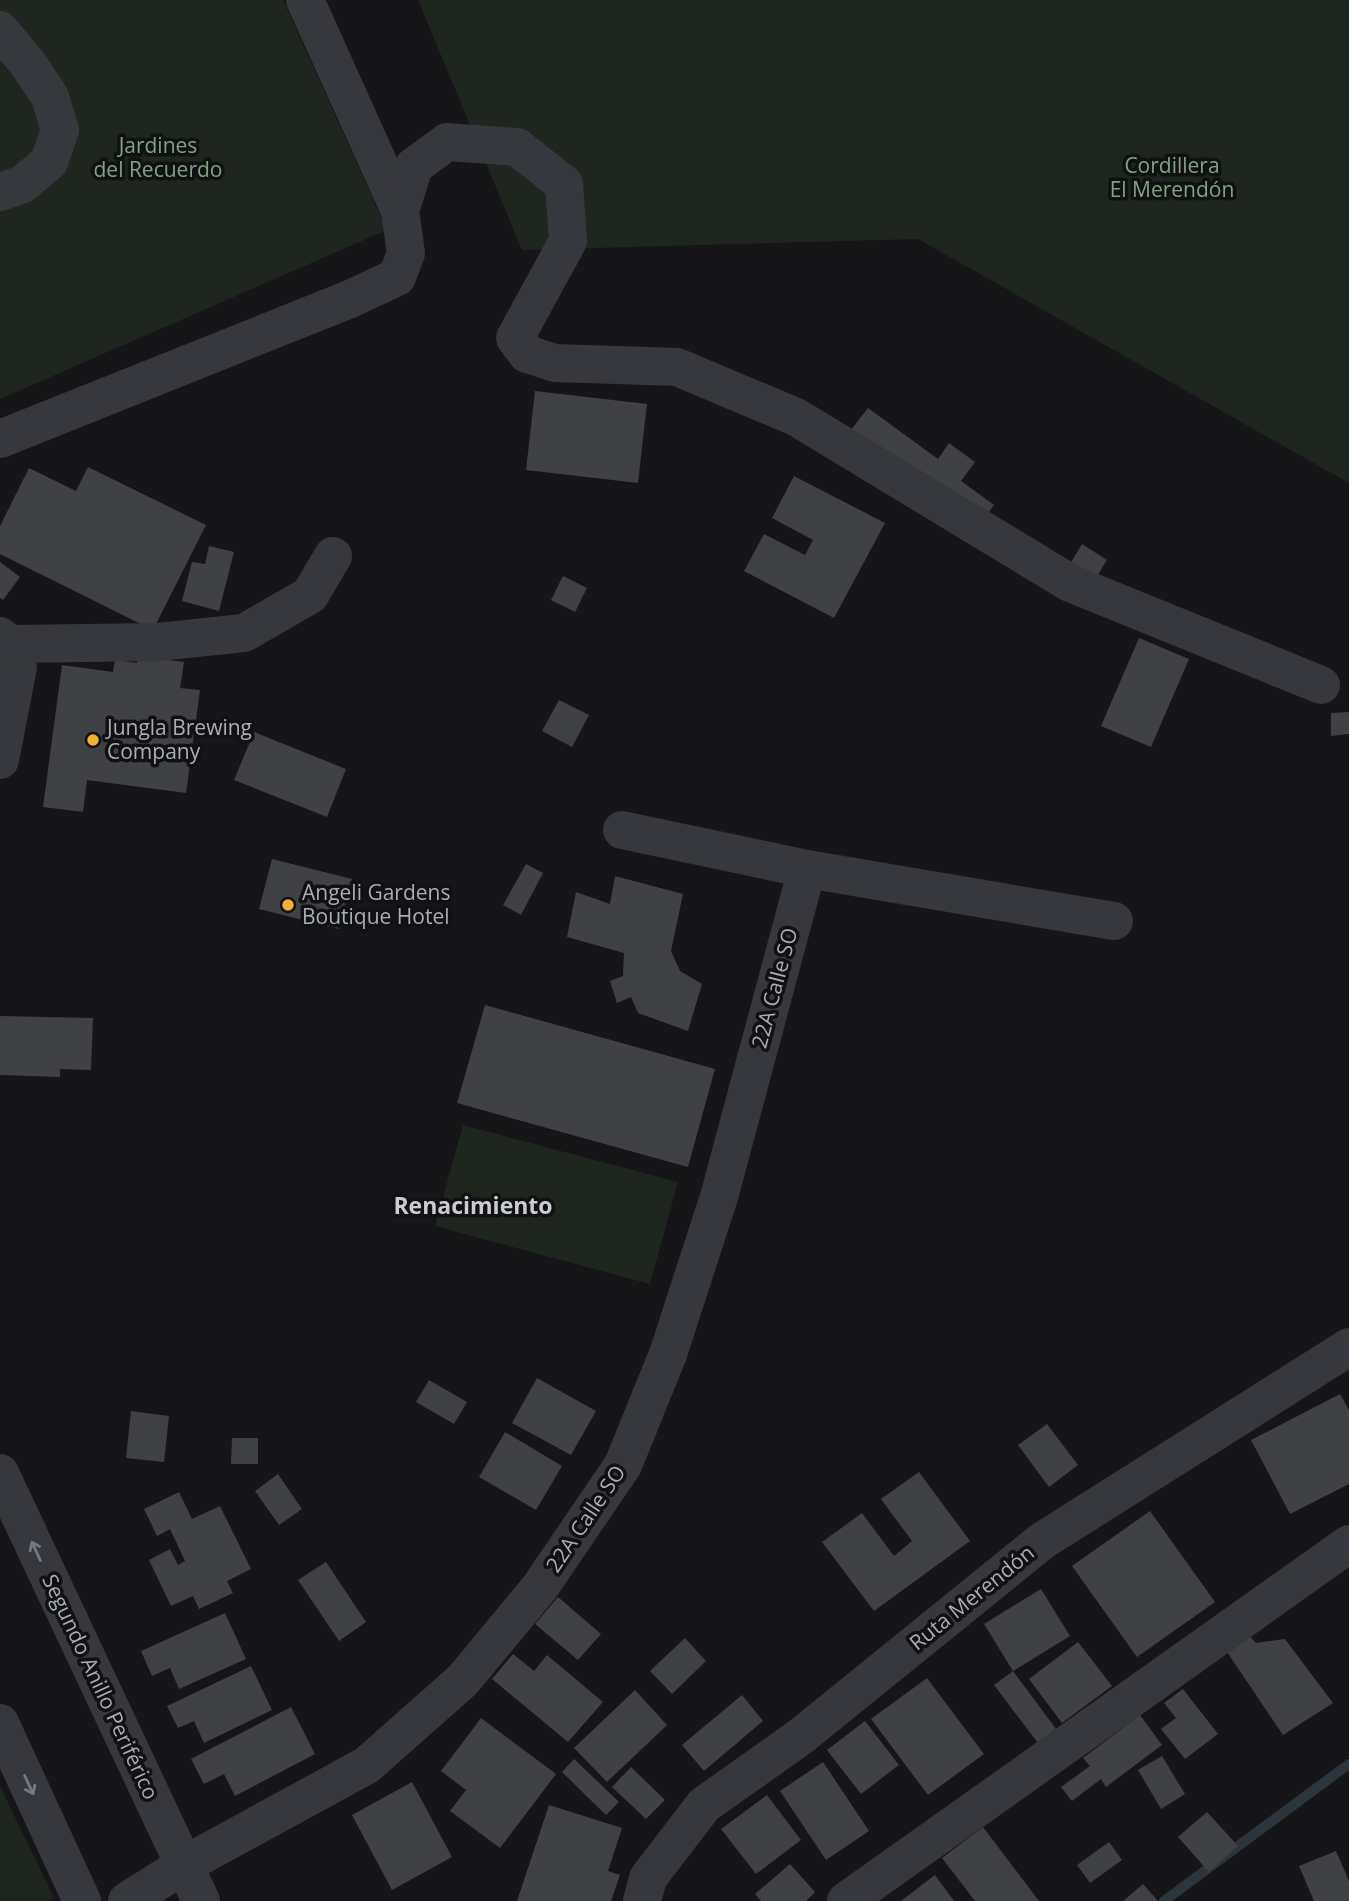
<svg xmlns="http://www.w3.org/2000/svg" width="1349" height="1901" viewBox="0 0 1349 1901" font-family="'Open Sans',sans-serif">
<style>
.green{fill:#1e261f}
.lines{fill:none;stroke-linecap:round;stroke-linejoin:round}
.stream{stroke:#2c353c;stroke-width:10}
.building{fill:#404145}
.minor{stroke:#37383d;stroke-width:38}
.oneway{stroke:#757881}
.poi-dot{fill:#f2b134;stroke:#111113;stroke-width:2.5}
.labels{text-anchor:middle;stroke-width:7;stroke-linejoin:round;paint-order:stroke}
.park-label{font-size:21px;fill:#7fa381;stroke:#111113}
.poi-label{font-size:21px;fill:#a8adb8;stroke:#111113;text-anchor:start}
.street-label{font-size:21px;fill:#a8adb8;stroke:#111113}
.neighbourhood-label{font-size:23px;font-weight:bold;fill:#c9ccd4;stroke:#111113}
</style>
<rect width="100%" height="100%" fill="#161618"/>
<g class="green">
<path d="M0,0H283L387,230L0,399Z"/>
<path d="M418,0H1349V483L918,239L522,250Z"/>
<path d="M463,1125L678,1182L650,1284L435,1226Z"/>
<path d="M0,1786L54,1898L49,1901H0Z"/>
</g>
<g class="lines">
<path class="stream" d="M1164,1901L1349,1764"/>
</g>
<g class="building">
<path d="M535,391L647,404L638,483L526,470Z"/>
<path d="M868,408L938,459L949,443L975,462L961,481L994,505L980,524L851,430Z"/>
<path d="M88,467L206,525L153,630L0,554V526L29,468L76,491Z"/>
<path d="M794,476L885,523L834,618L744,571L764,534L805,555L813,540L772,518Z"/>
<path d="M1082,544L1107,560L1095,579L1070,564Z"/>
<path d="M209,546L234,552L219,611L182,601L192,562L205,564Z"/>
<path d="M0,562L20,577L3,600L0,598Z"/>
<path d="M563,576L587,588L575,612L551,600Z"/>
<path d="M1139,638L1189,659L1151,747L1101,726Z"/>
<path d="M138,656L184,662L180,688L200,690L186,793L87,780L83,812L43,807L62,665L113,672L115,660L137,663Z"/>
<path d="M559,700L589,715L572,747L542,731Z"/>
<path d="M1349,712V734L1331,736V713Z"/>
<path d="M254,732L346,769L327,817L234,780Z"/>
<path d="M272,859L352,879L339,929L259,909Z"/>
<path d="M526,864L543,873L521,915L503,905Z"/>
<path d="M615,876L683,894L671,951L680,971L702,984L688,1031L638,1013L631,997L617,1003L610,981L623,976L624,953L567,937L576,892L610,904Z"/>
<path d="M485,1005L715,1069L688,1167L457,1103Z"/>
<path d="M0,1016L93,1018L91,1070L60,1069V1077L0,1075Z"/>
<path d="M537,1378L596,1411L571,1455L512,1423Z"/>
<path d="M429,1380L467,1402L454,1424L416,1402Z"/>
<path d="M1340,1394L1349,1410V1484L1290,1514L1251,1440Z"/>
<path d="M131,1411L169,1416L164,1462L126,1458Z"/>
<path d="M1047,1424L1078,1465L1049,1487L1018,1445Z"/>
<path d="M505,1432L562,1466L536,1510L479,1477Z"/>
<path d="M232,1438H258V1464H231Z"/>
<path d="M919,1472L970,1541L874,1611L822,1542L862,1513L894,1556L912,1541L881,1499Z"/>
<path d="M278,1474L302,1509L279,1525L255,1491Z"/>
<path d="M179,1492L192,1519L220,1506L251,1569L227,1581L233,1593L199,1609L193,1596L171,1606L149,1560L170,1549L178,1565L185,1561L170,1529L157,1536L144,1509Z"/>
<path d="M1150,1511L1215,1602L1137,1657L1072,1566Z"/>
<path d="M326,1562L366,1622L339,1641L298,1580Z"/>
<path d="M1041,1589L1070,1636L1013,1671L984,1624Z"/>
<path d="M558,1597L601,1634L578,1660L535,1624Z"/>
<path d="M225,1613L246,1659L179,1689L170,1668L152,1676L141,1651Z"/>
<path d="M1243,1629L1256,1643L1285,1639L1333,1703L1283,1735L1223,1646Z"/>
<path d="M685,1638L706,1661L672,1694L650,1671Z"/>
<path d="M1078,1642L1112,1686L1062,1723L1029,1679Z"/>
<path d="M513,1654L534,1671L547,1655L603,1702L568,1742L492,1679Z"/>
<path d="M251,1666L272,1710L204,1743L194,1721L178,1728L167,1706Z"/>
<path d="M1013,1671L1056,1729L1038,1743L994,1685Z"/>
<path d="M927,1678L984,1754L928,1795L871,1719Z"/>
<path d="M1183,1689L1218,1734L1185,1759L1161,1729L1176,1718L1164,1703Z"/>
<path d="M635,1690L667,1725L607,1782L574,1748Z"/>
<path d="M742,1695L763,1721L704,1771L682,1745Z"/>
<path d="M291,1707L315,1754L235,1796L224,1774L204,1784L191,1759Z"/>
<path d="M1140,1715L1162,1745L1106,1787L1101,1779L1072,1801L1061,1787L1090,1766L1083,1758Z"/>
<path d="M481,1718L556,1774L500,1848L450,1811L466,1790L441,1771Z"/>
<path d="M865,1721L899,1765L861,1794L827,1750Z"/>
<path d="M1162,1756L1185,1794L1161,1809L1138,1770Z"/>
<path d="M574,1759L619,1802L606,1815L562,1772Z"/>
<path d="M823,1762L869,1831L826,1860L780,1791Z"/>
<path d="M631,1767L665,1800L646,1819L612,1787Z"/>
<path d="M412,1782L452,1857L392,1890L352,1815Z"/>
<path d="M767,1795L801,1840L756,1874L721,1829Z"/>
<path d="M549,1805L622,1828L608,1871L620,1875L611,1901H517Z"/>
<path d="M1207,1812L1238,1846L1209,1872L1178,1837Z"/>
<path d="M983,1827L1039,1901H975L942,1858Z"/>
<path d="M1109,1842L1122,1860L1090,1883L1077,1865Z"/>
<path d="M1336,1851L1349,1881V1901H1314L1299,1866Z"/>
<path d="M790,1864L815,1892L806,1901H761L755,1894Z"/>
<path d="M935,1875L954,1901H901Z"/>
<path d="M1143,1884L1158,1901H1123Z"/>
</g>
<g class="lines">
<g class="minor">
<path d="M305,0L400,211"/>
<path d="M0,30L29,65L50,97L60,130L49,162L23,184L0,192"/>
<path d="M0,439L350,299L397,277L406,253L400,211L414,166L447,142L517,147L564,184L568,241L515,338L527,354L555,363L677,367L796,417L1070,583L1321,685"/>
<path d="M0,636L10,644L18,667L0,760"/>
<path d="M10,644L158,642L244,633L310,595L333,556"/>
<path d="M622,830L807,869L1114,921"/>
<path d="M0,1473L201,1901"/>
<path d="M0,1723L82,1901"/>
<path d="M127,1901L184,1865L367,1765L463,1680L540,1587L623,1465L668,1354L719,1197L807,869"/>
<path d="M642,1901L648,1878L704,1805L800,1737L1042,1541L1349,1347"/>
<path d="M846,1901L1349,1544"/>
</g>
</g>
<defs><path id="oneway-shaft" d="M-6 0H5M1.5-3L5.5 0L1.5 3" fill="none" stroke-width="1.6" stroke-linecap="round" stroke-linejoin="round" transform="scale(1.75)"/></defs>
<g class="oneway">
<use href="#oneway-shaft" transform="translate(36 1551) rotate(-115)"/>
<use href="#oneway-shaft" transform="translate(29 1785) rotate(65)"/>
</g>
<g class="poi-dot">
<circle cx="93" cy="740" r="7"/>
<circle cx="288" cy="905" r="7"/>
</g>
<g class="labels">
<g class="park-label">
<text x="158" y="153">Jardines<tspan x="158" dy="24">del Recuerdo</tspan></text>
<text x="1172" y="173">Cordillera<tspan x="1172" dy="24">El Merendón</tspan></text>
</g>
<g class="poi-label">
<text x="107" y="735">Jungla Brewing<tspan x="107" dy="24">Company</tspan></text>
<text x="302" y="900">Angeli Gardens<tspan x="302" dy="24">Boutique Hotel</tspan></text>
</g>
<g class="street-label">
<text transform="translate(775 988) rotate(-75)" y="7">22A Calle SO</text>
<text transform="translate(586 1519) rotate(-56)" y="7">22A Calle SO</text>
<text transform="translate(972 1598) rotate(-39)" y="7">Ruta Merendón</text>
<text transform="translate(100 1687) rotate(65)" y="7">Segundo Anillo Periférico</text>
</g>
<g class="neighbourhood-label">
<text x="473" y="1214">Renacimiento</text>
</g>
</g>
</svg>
